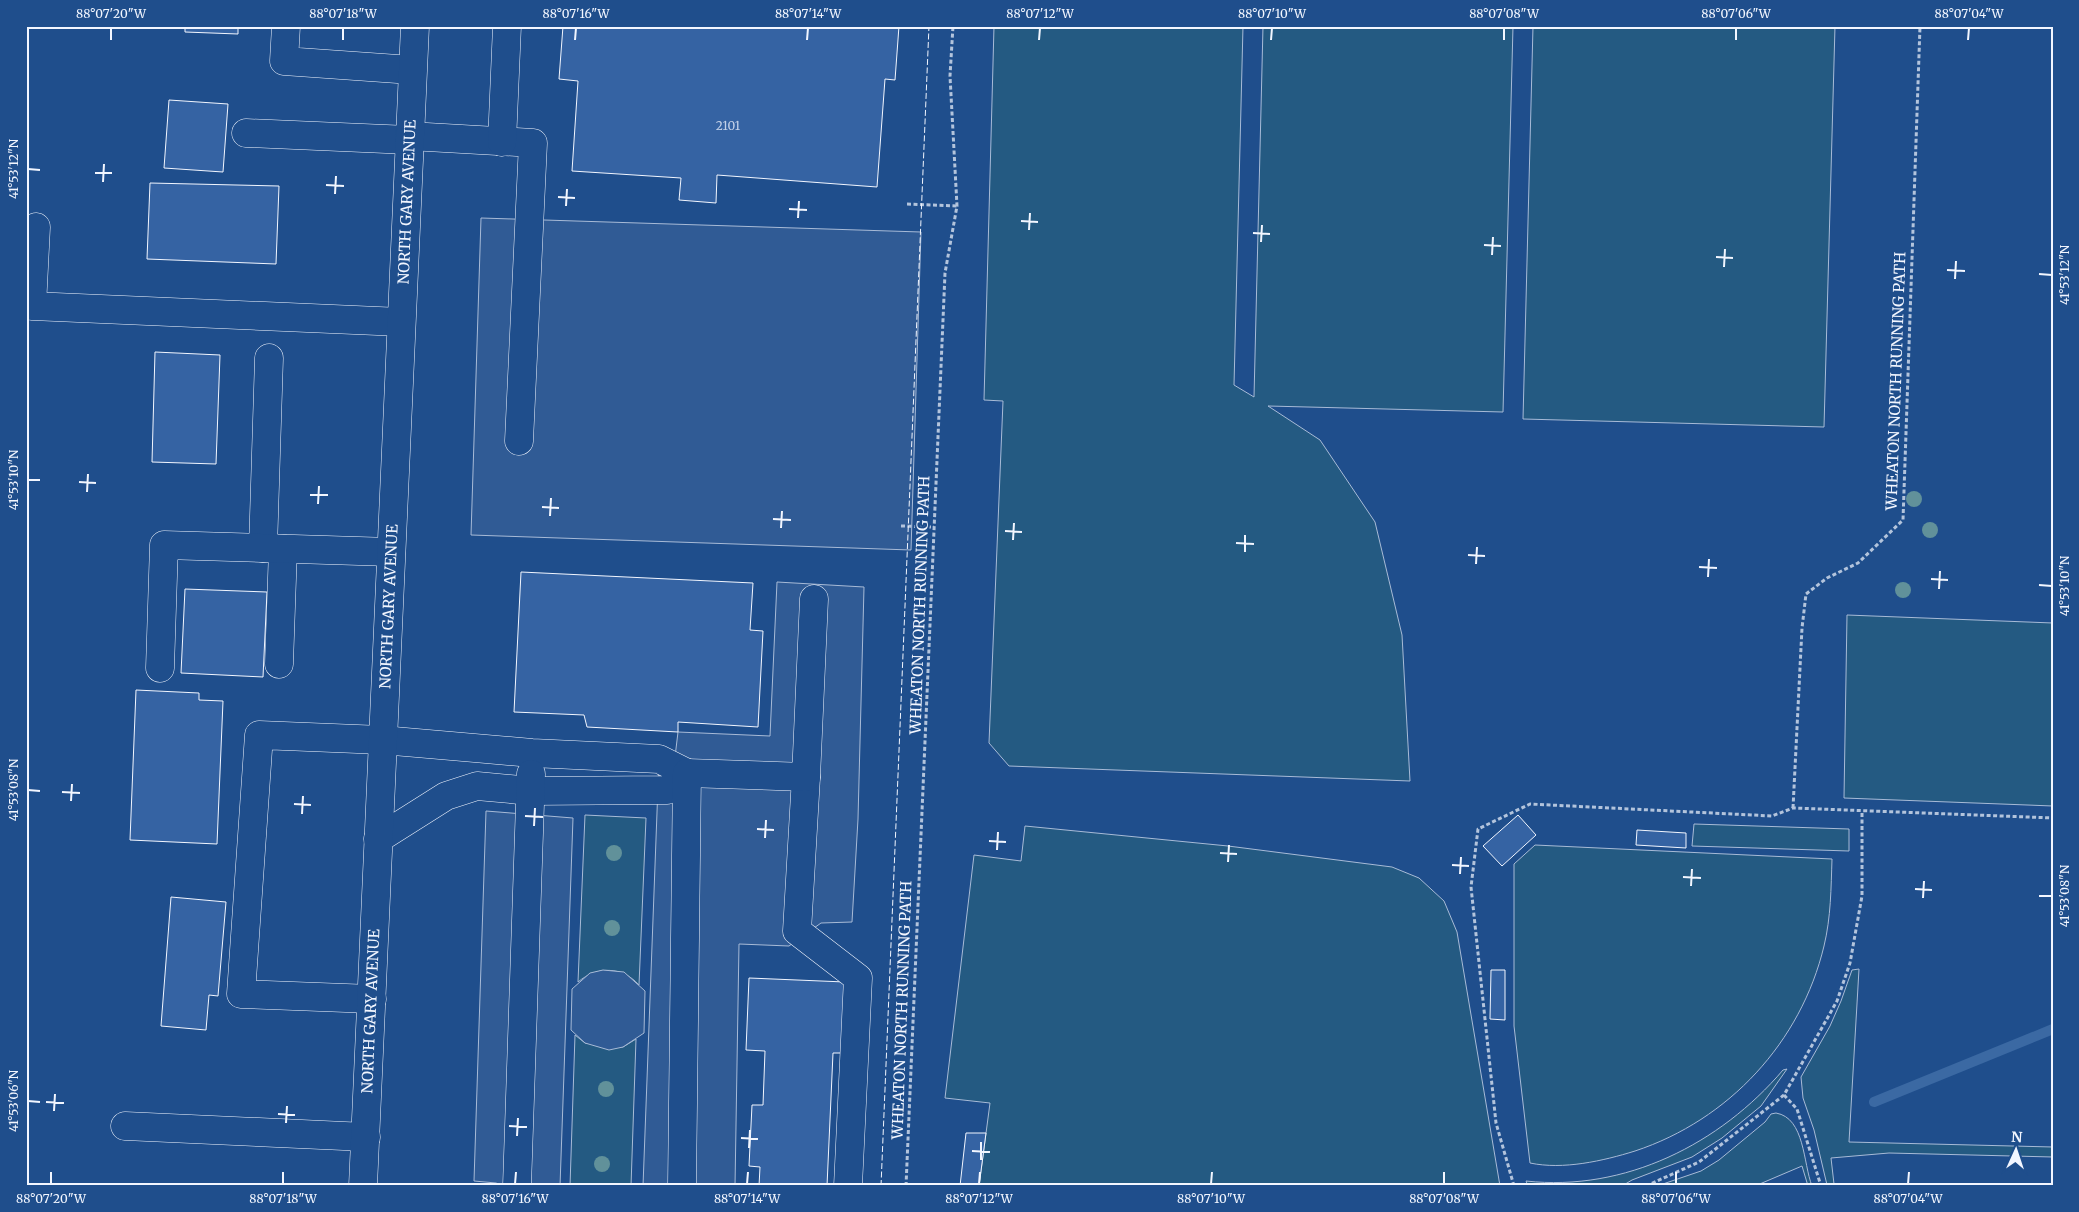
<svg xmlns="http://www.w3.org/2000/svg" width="2079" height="1212" viewBox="0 0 2079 1212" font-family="Merriweather,serif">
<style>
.green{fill:#245a82;stroke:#a8bbd7}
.parking{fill:#305b95;stroke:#a8bbd7}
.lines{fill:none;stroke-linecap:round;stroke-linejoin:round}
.stream{stroke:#3b69a3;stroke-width:10}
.building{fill:#3563a3;stroke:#f2f6ff}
.minor-casing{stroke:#f2f6ff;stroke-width:29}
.path{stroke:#b3c4dc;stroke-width:3;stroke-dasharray:4 2.5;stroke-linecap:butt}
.minor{stroke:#1f4e8c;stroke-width:28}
.fence{stroke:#f2f6ff;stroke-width:1;stroke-dasharray:6 2.5;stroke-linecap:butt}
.tree{fill:#61919a}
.ticks{fill:none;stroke:#f2f6ff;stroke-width:2}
.labels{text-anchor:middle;stroke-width:4;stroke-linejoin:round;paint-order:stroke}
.number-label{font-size:12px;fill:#c3d1e8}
.street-label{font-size:15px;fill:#f2f6ff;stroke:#1f4e8c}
.neatline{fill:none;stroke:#f2f6ff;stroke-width:2}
.ticks-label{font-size:12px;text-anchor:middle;fill:#f2f6ff}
</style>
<rect width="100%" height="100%" fill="#1f4e8c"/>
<g class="green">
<path d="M994,26H1243L1234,385L1254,397L1263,26H1513L1503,412L1268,406L1320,440L1375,522L1402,635L1410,781L1009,766L989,743L1003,401L984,400Z"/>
<path d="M1533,26H1835L1824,427L1523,419Z"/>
<path d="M1847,615L2053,623V806L1844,798Z"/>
<path d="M585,815L646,818L639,985C622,966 597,966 578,982Z"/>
<path d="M1694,824L1849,829V851L1692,846Z"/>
<path d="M1025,826L1228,846L1392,867L1419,878L1444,901L1457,932L1500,1186H979L990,1103L945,1098L974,855L1021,861Z"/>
<path d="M1535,845L1832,859C1831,888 1831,917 1824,946C1801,1042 1729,1120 1635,1151C1603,1161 1563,1170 1530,1163L1514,1026V864Z"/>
<path d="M1859,969L1849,1142L2053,1147V1157L1889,1153L1831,1158L1834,1184L1827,1185L1814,1130L1803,1098L1801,1077L1830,1026L1841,1001L1852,970Z"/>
<path d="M575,1035L585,1043L623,1047L636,1039L631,1186H570Z"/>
<path d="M1787,1069L1761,1106L1722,1138L1692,1157L1632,1180L1622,1186H1528L1526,1181C1625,1192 1720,1144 1783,1070Z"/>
<path d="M1776,1113C1805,1118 1803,1163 1812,1186H1808L1802,1166L1755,1186H1657L1701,1171L1719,1160L1765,1122L1771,1114Z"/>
</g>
<g class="parking">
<path d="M481,218L921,232L911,550L471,535Z"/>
<path d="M777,582L864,587L858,819L852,922L821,923L789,946L739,944L735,1186H643L659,759L675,757L678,732L770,736Z"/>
<path d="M486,811L573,818L560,1186H503L496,1183L474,1181Z"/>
<path d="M603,970L624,972L645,991L644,1033L623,1047L609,1050L585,1043L571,1030L572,989L590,973Z"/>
</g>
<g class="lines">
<path class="stream" d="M1874,1102L2053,1029"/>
</g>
<g class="building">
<path d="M185,26H238V34L185,32Z"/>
<path d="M563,26H899L895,80L885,79L877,187L717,175L716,203L679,200L681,178L572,171L578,81L559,79Z"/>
<path d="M169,100L228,104L223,172L164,168Z"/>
<path d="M150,183L279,186L276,264L147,259Z"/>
<path d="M155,352L220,355L216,464L152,462Z"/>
<path d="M521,572L753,583L750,630L763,631L758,727L678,722V732L587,727L584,715L514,712Z"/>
<path d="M185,589L267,592L263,677L181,673Z"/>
<path d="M136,690L199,693V700L223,701L217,844L130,840Z"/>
<path d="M1518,815L1536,835L1502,866L1483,846Z"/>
<path d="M1637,830L1686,833V848L1636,845Z"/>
<path d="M171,897L226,902L218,996L209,995L206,1030L161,1026Z"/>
<path d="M1491,970H1505V1020L1490,1019Z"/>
<path d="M749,978L845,982L842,1053H833L827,1186H759L760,1167L749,1166L752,1105H763L765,1051L746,1050Z"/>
<path d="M966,1133H986L979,1186H960Z"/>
</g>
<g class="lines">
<defs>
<g id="minor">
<path d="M286,26L284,61L412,70"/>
<path d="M246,133L409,140"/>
<path d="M409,136L533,143L519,441"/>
<path d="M502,142L507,26"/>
<path d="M36,227L32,306L401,322"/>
<path d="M263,548L269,358"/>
<path d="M279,664L283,549"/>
<path d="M160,668L164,545L391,552"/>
<path d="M806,777L797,931L858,978L848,1186"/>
<path d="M372,999L241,994L259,735L382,740L532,753L659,759L687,773L667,790L531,791L477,786L446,796L378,839"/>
<path d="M125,1126L366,1137"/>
<path id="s1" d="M363,1186L415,26"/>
<path d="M517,1186L531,774"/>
<path d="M682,1186L687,773L806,777L814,599"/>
</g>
</defs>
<use href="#minor" class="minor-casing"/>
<g class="path">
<path d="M907,204L957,206"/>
<path d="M901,526L934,527"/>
<path d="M1793,808L1802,628L1806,594L1827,578L1858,563L1903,520L1920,26"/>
<path d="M1784,1095L1797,1109L1821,1186"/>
<path d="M906,1186L945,273L957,206L950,76L953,26"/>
<path d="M1514,1186L1496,1123L1471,887L1478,829L1530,804L1772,816L1793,808L2053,818"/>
<path d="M1646,1186L1699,1162L1784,1095L1837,1001L1850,963L1862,896V811"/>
</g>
<use href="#minor" class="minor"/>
<path class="fence" d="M881,1186L929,26"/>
</g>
<g class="tree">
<circle cx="1914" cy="499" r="8"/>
<circle cx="1930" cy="530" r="8"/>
<circle cx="1903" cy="590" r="8"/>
<circle cx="614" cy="853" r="8"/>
<circle cx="612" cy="928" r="8"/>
<circle cx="606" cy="1089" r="8"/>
<circle cx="602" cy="1164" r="8"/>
</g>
<path class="ticks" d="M111,40V28M343,40V28M575,40L576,28M807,40L808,28M1039,40L1040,28M1271,40L1272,28M1504,40V28M1736,40V28M1968,40L1969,28M28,169L40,170M95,173H112M103,182L104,164M326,185L344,186M335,194L336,176M558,197L575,198M566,206L567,189M789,209L807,210M798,218L799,201M1021,221L1038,222M1029,230L1030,213M1253,233L1270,234M1261,242L1262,225M1484,245L1501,246M1492,255L1493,237M1716,257L1733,258M1724,267L1725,249M1947,270L1965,271M2039,274L2052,275M1955,279L1956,261M28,480H40M79,482L96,483M87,492L88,474M310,495H328M318,504L319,486M542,507L559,508M550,516L551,498M773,519L791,520M781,528L782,511M1005,531L1022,532M1013,540L1014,523M1236,543L1254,544M1245,552V535M1468,555L1485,556M1476,564L1477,547M1699,567L1717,568M1708,577L1709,559M1931,579L1948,580M2039,585L2052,586M1939,589L1940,571M28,790L40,791M62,792L80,793M71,801L72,784M294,804L311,805M302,814L303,796M525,816L543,817M534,826L535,808M757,829L774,830M765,838L766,820M989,841L1006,842M997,850L998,832M1220,853L1237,854M1228,862L1229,845M1452,865L1469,866M1460,874L1461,857M1683,877L1701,878M1691,886L1692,869M1915,889L1932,890M2039,896H2052M1923,898L1924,881M28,1101L40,1102M46,1102L64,1103M54,1111L55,1094M278,1114L295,1115M286,1123L287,1106M509,1126L527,1127M517,1136L518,1118M741,1138L758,1139M749,1148L750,1130M972,1151L990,1152M981,1160V1142M51,1184V1172M283,1184V1172M515,1184L516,1172M747,1184L748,1172M979,1184L980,1172M1211,1184L1212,1172M1444,1184V1172M1676,1184V1172M1908,1184L1909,1172"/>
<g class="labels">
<g class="number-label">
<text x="728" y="130">2101</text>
</g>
<g class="street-label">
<text dy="5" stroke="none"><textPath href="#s1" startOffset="985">NORTH GARY AVENUE</textPath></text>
<text transform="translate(1896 381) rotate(-88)" y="5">WHEATON NORTH RUNNING PATH</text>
<text transform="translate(920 605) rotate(-88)" y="5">WHEATON NORTH RUNNING PATH</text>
<text dy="5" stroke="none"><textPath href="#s1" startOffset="580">NORTH GARY AVENUE</textPath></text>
<text transform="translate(902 1010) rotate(-88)" y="5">WHEATON NORTH RUNNING PATH</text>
<text dy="5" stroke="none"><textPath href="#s1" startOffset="175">NORTH GARY AVENUE</textPath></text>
</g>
</g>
<rect width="2079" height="1212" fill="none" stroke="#1f4e8c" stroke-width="55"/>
<g transform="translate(2016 1150) rotate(3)" stroke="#1f4e8c" stroke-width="4" paint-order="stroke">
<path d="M0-4L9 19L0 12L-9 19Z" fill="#f2f6ff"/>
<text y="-8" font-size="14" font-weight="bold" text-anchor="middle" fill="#f2f6ff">N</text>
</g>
<rect x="28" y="28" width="2024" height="1156" class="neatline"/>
<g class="ticks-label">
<text x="111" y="18">88°07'20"W</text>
<text x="343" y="18">88°07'18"W</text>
<text x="576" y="18">88°07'16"W</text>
<text x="808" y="18">88°07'14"W</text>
<text x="1040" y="18">88°07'12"W</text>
<text x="1272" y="18">88°07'10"W</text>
<text x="1504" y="18">88°07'08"W</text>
<text x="1736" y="18">88°07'06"W</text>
<text x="1969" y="18">88°07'04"W</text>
<text transform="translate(14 169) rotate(-90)" y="4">41°53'12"N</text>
<text transform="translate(2065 275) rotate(-90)" y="4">41°53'12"N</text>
<text transform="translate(14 480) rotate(-90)" y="4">41°53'10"N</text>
<text transform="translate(2065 586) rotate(-90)" y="4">41°53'10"N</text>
<text transform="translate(14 790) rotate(-90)" y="4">41°53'08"N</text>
<text transform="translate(2065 896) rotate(-90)" y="4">41°53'08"N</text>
<text transform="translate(14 1101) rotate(-90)" y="4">41°53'06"N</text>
<text x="51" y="1203">88°07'20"W</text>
<text x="283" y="1203">88°07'18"W</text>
<text x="515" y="1203">88°07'16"W</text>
<text x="747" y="1203">88°07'14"W</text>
<text x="979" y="1203">88°07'12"W</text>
<text x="1211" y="1203">88°07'10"W</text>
<text x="1444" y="1203">88°07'08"W</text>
<text x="1676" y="1203">88°07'06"W</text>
<text x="1908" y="1203">88°07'04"W</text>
</g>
</svg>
